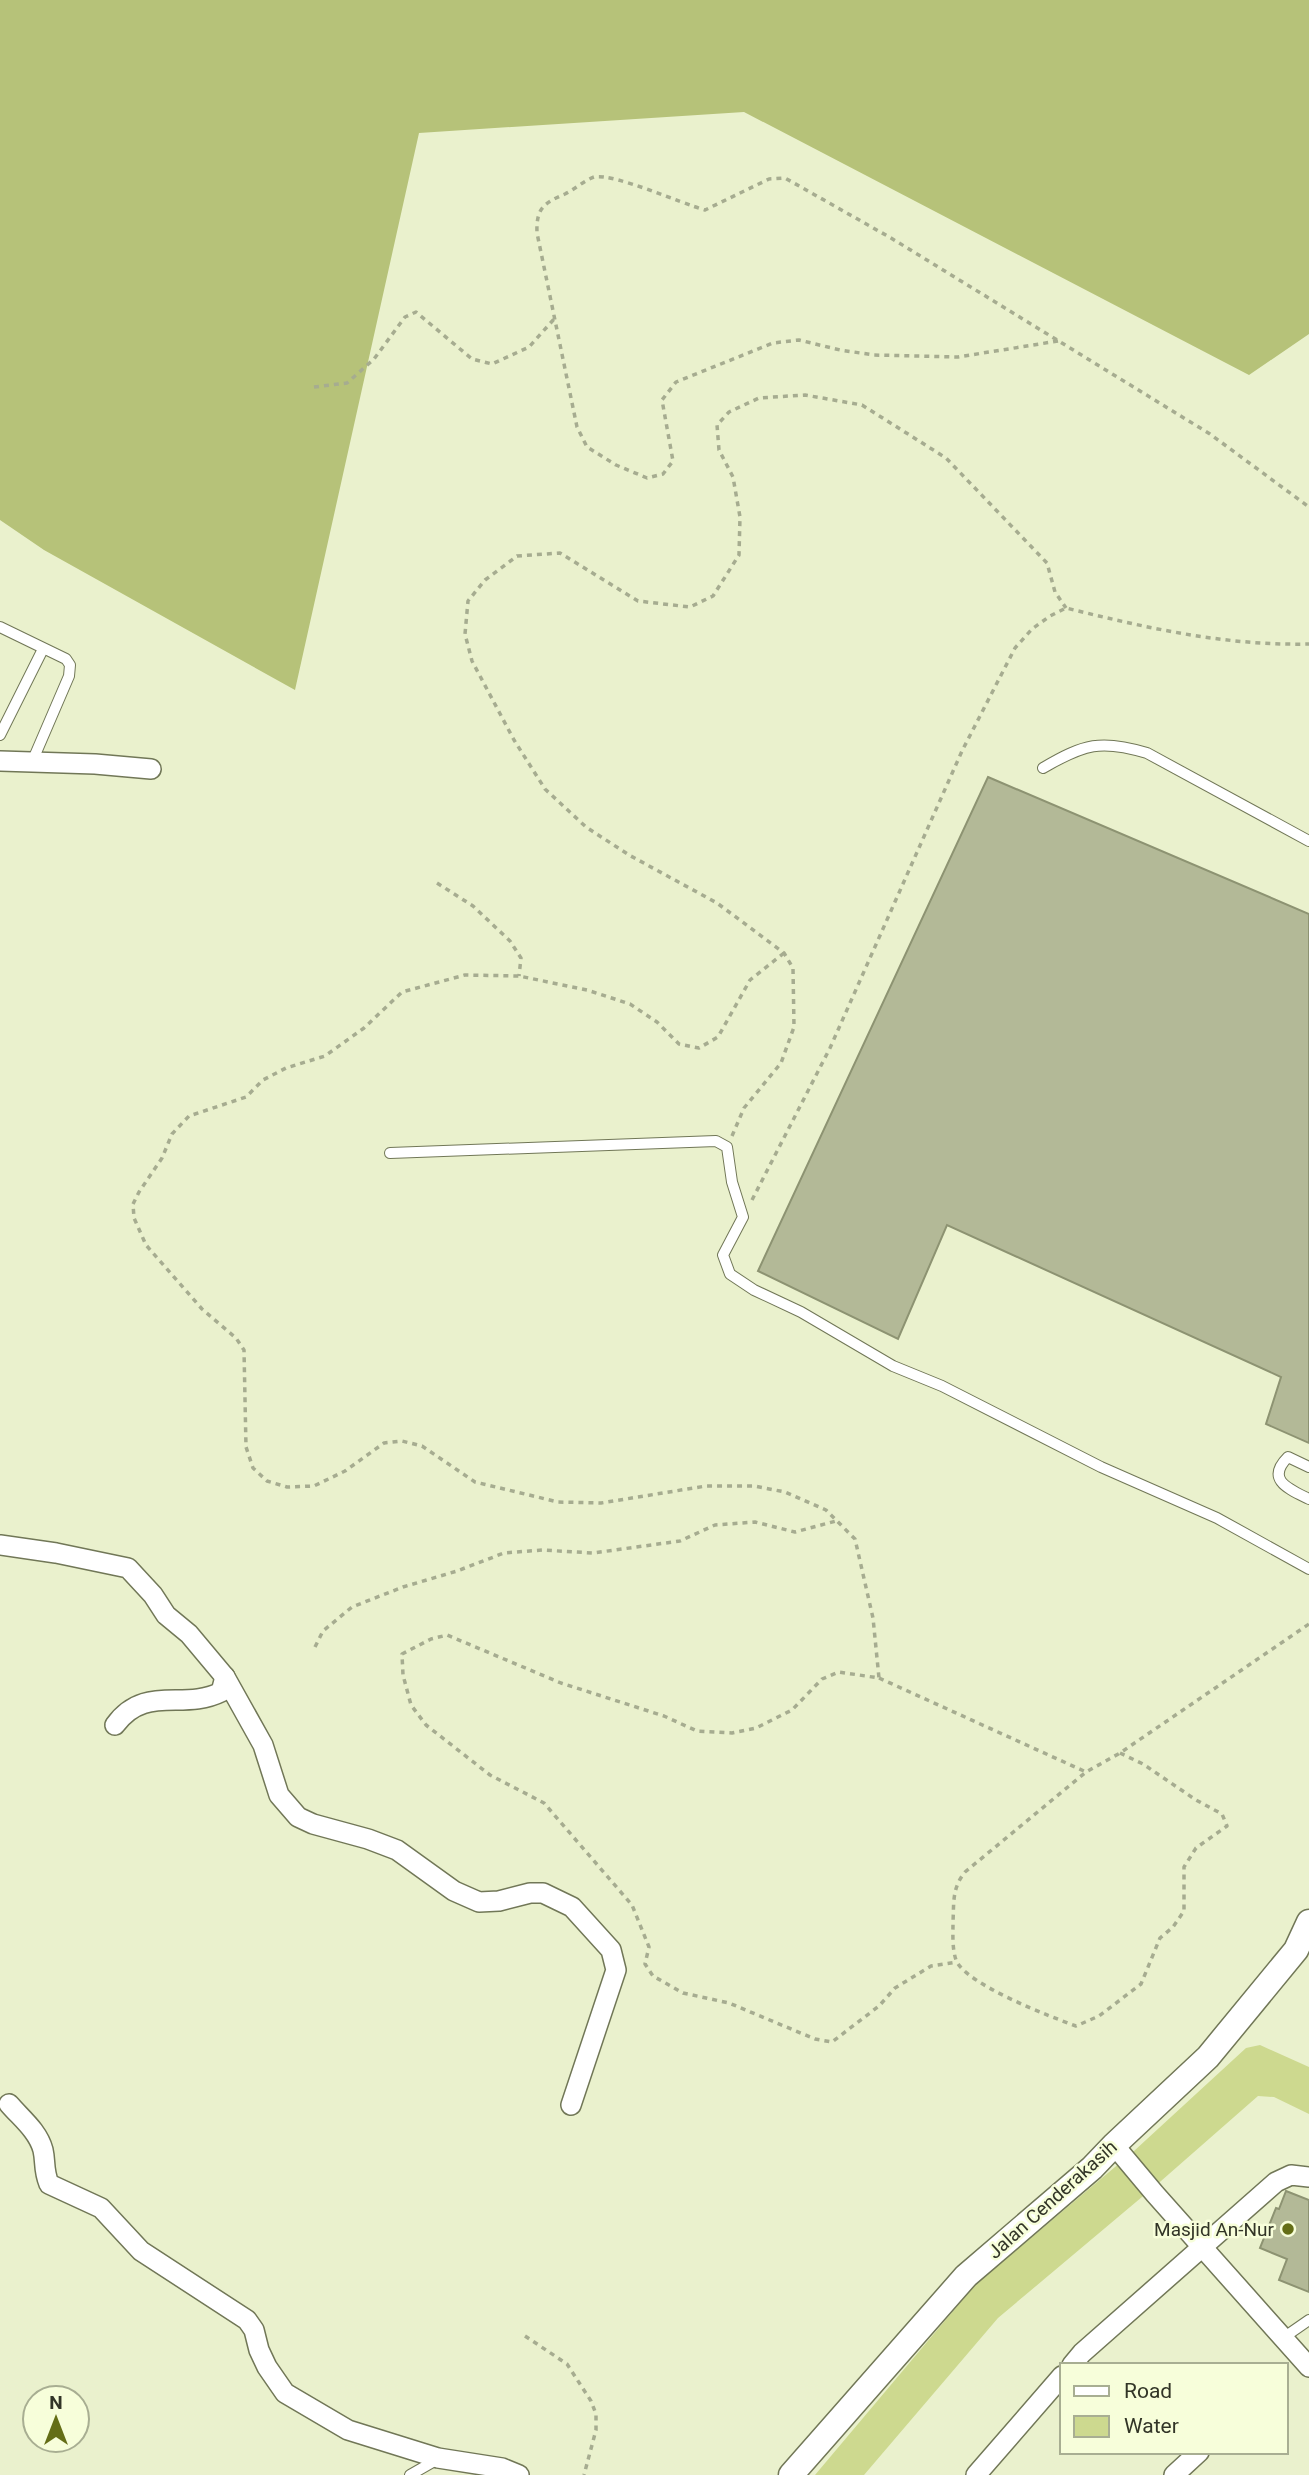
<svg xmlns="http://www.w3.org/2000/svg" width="1309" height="2475" viewBox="0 0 1309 2475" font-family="Roboto,sans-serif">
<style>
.forest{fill:#b6c279}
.water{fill:#cdd98f}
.building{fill:#b3b997;stroke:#8d9372;stroke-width:2}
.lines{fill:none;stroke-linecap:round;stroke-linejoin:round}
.service-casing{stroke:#717757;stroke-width:12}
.minor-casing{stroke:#717757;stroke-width:22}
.tertiary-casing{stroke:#717757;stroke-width:27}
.path{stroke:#a6ac90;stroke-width:3.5;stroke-dasharray:5 5;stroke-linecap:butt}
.service{stroke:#fff;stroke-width:10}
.minor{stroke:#fff;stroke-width:19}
.tertiary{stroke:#fff;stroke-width:24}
.poi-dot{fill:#646e16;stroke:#f7feda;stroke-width:2.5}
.labels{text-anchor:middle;stroke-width:5;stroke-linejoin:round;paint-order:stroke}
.street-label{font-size:19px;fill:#323527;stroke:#f7feda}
.poi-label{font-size:19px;fill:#323527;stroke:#f7feda;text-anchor:end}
</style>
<rect width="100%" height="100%" fill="#eaf1cd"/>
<path class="forest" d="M0,0H1309V334L1249,375L744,112L419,133L295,690L44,550L0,520Z"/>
<path class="water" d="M1260,2045L1309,2067V2114L1274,2097L1258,2096L1161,2181L998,2318L864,2475H815L975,2285L1134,2151L1246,2048Z"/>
<g class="building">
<path d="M988,777L1309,914V1443L1266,1424L1281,1377L947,1225L898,1339L758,1271Z"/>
<path d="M1286,2191L1309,2200V2292L1279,2280L1287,2259L1260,2248L1276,2208L1279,2209Z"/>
</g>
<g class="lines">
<defs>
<g id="service">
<path d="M0,627L66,659L70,665L69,676L32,762"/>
<path d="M0,735L43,649"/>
<path d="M1043,768C1084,744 1101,739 1147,753L1309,841"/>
<path d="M390,1153L716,1141L727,1147L732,1182L743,1217L723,1255L730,1274L754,1290L801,1312L893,1366L942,1386L1101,1467L1217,1518L1309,1569"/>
<path d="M1309,1467L1288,1457C1265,1480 1289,1489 1309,1499"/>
<path d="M1283,2338L1309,2320"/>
<path d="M410,2475L438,2459"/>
</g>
<g id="minor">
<path d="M0,761L95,764L151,769"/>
<path d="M0,1545L56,1553L128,1568L153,1595L166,1615L189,1634L225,1677L263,1745L279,1795L298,1817L313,1824L368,1839L397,1850L454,1891L479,1902L499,1901L530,1893H543L572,1907L611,1950L616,1970L571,2105"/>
<path d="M115,1725C145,1684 183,1711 221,1692L225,1677"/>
<path d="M9,2104C21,2118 38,2131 43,2150C46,2163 43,2169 49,2184L101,2208L141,2251L247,2320L254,2330L259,2350L267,2367L285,2393L348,2430L438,2458L502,2468L519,2475"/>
<path d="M1114,2145L1155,2194L1309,2367"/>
<path d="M1072,2365L1082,2353L1276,2182L1291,2175L1309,2177"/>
<path d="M976,2475L1062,2376"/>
<path d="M1174,2475L1199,2452"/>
</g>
<path id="tertiary" d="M791,2475L966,2276L1092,2168L1114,2145L1208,2057L1296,1950L1309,1922"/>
</defs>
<use href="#service" class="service-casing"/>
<use href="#minor" class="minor-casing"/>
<use href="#tertiary" class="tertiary-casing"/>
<g class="path">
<path d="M1058,341L958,357L874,355L840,350L799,340L773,343L676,382L662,400L673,461L663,474L647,478L616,465L587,447L577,427L537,233C536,208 544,203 565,194C575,189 585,180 594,177C614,173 680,203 705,210L769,179L785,178L891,238L1210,434L1309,507"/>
<path d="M314,387L347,383L374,359L405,317L416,312L472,359L492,364L529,347L555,318"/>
<path d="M437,883L473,906L510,941L521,958L519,976"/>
<path d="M784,953L750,980L718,1037L699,1048L679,1044L657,1022L630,1004L587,990L519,976L465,975L402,992L364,1028L325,1056L286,1068L263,1080L246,1097L189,1116L172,1134L162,1158L139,1192L133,1204L134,1218L146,1245L202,1309L236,1338L244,1350L246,1447L253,1468L267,1481L287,1487L314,1486L345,1471L384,1443L402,1441L422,1446L475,1482L558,1502L601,1503L706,1486H754L785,1492L826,1510L855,1539L873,1618L879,1678L839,1672L822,1679L792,1710L756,1728L732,1733L697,1731L664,1716L561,1683L447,1635L431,1639L402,1654L403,1675L411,1705L426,1725L490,1775L544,1803L632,1905L649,1947L645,1964L653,1976L683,1993L729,2003L815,2039L832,2042L879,2006L895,1988L931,1966L957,1962"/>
<path d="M732,1136L744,1108L781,1063L794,1027L793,968L784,953L717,903L629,855L586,827L545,789L514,740L472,661L465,634L468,601L485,580L517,556L560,553L638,601L690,607L713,596L739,555L740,517L733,477L719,450L717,425L729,412L759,398L805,395L862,405L946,458L1047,563L1055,592L1066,608"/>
<path d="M752,1200L830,1048L962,751L1015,648L1032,629L1050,616L1066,608C1147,628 1226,646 1309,644"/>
<path d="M315,1647L323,1631L352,1607L403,1587L457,1571L504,1553L542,1550L593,1553L680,1541L715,1525L755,1522L795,1532L836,1521"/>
<path d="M879,1678L1086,1772"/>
<path d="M1120,1753L1143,1764L1196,1800L1222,1814L1227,1826L1196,1848L1184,1867V1911L1173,1927L1160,1938L1141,1984L1099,2016L1076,2026C1051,2017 965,1984 956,1960C952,1948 953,1934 953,1922C954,1902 952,1888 965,1872L1086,1772L1120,1753L1309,1624"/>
<path d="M525,2336L567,2364L591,2401L596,2414V2430L584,2475"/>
</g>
<use href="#service" class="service"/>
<use href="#minor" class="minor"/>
<use href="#tertiary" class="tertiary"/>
</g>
<circle class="poi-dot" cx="1288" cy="2229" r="7"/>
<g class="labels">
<g class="street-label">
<text transform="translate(1052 2199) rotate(-42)" y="7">Jalan Cenderakasih</text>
</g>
<g class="poi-label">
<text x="1274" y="2236">Masjid An-Nur</text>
</g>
</g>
<rect x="1060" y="2363" width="228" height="91" fill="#f7feda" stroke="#a8ae92" stroke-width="2"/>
<rect x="1074" y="2386" width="35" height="10" fill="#ffffff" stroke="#a8ae92" stroke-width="2"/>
<text x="1124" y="2398" font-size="21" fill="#323527">Road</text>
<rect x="1074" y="2416" width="35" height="21" fill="#cdd98f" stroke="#a8ae92" stroke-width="2"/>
<text x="1124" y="2433" font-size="21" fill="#323527">Water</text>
<g transform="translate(56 2419)"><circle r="33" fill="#f7feda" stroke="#a8ae92" stroke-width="2"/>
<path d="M0-5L12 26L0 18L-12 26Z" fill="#646e16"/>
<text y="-10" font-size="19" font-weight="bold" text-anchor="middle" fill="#323527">N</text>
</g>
</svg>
